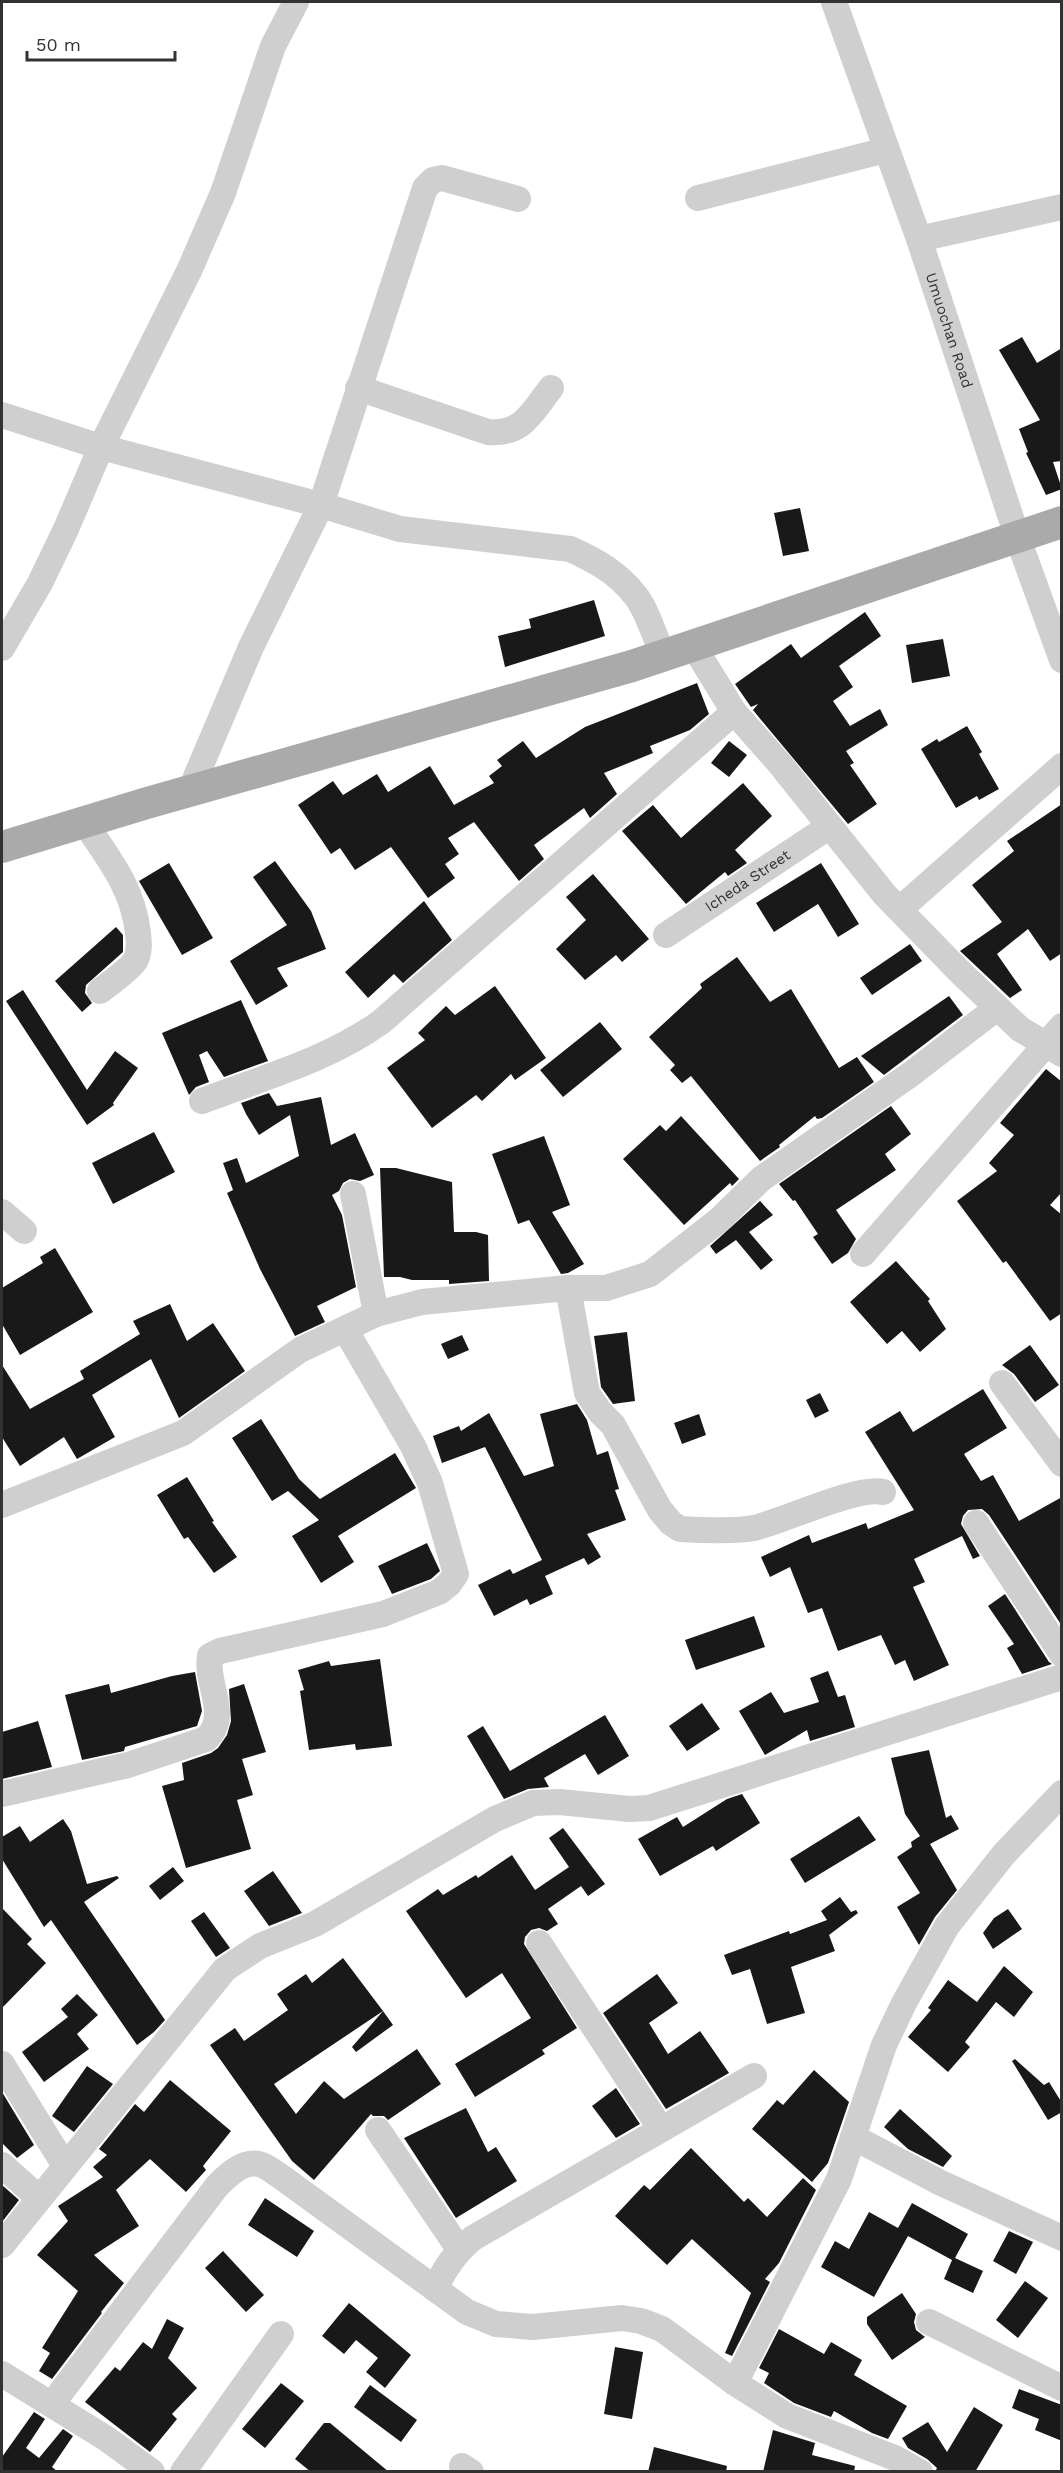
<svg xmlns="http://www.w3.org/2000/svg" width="1063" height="2473" viewBox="0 0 1063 2473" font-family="'Work Sans',sans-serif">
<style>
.building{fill:#191919}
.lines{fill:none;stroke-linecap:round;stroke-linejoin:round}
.minor{stroke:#cfcfcf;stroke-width:26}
.major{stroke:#aaa;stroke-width:32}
.labels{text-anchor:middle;stroke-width:6;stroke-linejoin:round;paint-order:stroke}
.street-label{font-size:15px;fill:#323232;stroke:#fff}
</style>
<rect width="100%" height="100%" fill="#fff"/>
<g class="building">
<path d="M1022,337L1037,363L1062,348V461L1053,462L1062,489L1046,495L1026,453L1028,452L1019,429L1040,420L999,350Z"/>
<path d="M800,508L809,551L783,556L774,513Z"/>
<path d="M594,600L605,636L505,667L498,636L531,628L529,619Z"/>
<path d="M865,612L881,636L839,666L853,687L833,701L850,726L880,709L888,725L846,751L854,763L850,765L877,804L848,824L757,715L753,710L758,704L751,707L735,684L791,644L801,658Z"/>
<path d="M943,639L950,676L912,683L906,645Z"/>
<path d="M697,683L709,714L690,730L650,746L653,753L604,773L617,794L590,818L584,808L534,845L544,859L519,881L474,822L448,838L459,854L445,864L455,878L428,898L391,847L355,870L340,848L331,854L298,805L333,781L343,795L377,774L388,792L430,766L454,805L494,783L489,776L502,766L497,760L523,741L536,758L585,727Z"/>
<path d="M967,726L982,752L979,754L999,789L979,800L977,796L956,808L921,749L937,739L939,742Z"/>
<path d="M729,741L747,755L729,777L711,763Z"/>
<path d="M743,783L772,816L735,850L747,863L728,876L725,872L686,904L622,831L653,805L681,838Z"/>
<path d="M1062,804V953L1050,961L1028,929L997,954L1022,990L1010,998L960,951L1002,922L972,885L1014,851L1007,841Z"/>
<path d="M275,861L311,911L326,949L277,968L288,986L256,1005L230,961L287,925L253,877Z"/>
<path d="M169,863L213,938L182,955L139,881Z"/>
<path d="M821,863L859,924L838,937L818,904L774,932L756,903Z"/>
<path d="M593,874L649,939L622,962L616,955L585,980L556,949L586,920L566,897Z"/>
<path d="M424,901L452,940L403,983L394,974L368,998L345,972Z"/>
<path d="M116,927L123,935V952L86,985L85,993L92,1003L82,1012L55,981Z"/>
<path d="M910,944L922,961L872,995L860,978Z"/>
<path d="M737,957L770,1002L791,989L839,1068L857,1057L874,1082L822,1118L817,1119L815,1116L779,1145L780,1147L760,1161L691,1076L682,1083L670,1070L675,1065L649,1037L702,988L700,984Z"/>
<path d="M495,986L546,1058L515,1080L511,1074L482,1101L476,1095L432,1128L387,1068L425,1040L418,1033L446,1006L455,1015Z"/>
<path d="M23,990L87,1090L115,1051L138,1068L113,1103L114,1105L87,1125L6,1001Z"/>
<path d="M949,996L963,1015L884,1075L861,1056Z"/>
<path d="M241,1000L268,1061L224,1077L207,1051L199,1055L209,1082L196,1087L189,1095L162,1033Z"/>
<path d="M600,1022L622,1049L563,1097L540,1070Z"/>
<path d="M1046,1069L1062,1082V1192L1050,1205L1062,1215V1313L1050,1321L1006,1261L1003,1263L957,1201L997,1171L989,1163L1014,1135L1000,1123Z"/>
<path d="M269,1093L277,1106L321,1097L331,1145L355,1133L374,1175L360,1181L350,1179L343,1183L339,1191L332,1195L342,1215L356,1287L317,1306L325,1322L295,1336L260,1269L227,1193L233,1190L223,1163L237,1158L246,1183L299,1156L290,1115L259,1135L246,1114L241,1103Z"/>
<path d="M891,1106L911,1134L885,1154L896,1170L836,1210L856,1239L848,1253L832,1264L813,1237L818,1234L795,1200L793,1201L779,1184Z"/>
<path d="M681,1116L739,1179L732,1186L730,1183L684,1225L623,1159L660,1125L666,1131Z"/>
<path d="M154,1132L175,1172L113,1204L92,1163Z"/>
<path d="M544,1136L570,1205L552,1212L584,1264L568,1273L561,1274L529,1220L518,1224L492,1154Z"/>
<path d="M380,1168H396L452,1182L454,1232H476L488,1235L489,1281L449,1284V1280H412L400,1277H384Z"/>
<path d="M760,1201L773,1215L749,1232L773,1260L761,1270L736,1240L716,1254L710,1246Z"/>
<path d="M55,1248L93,1312L20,1355L2,1324V1288L43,1263L40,1257Z"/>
<path d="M896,1261L930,1299L928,1301L946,1329L920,1352L902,1331L887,1344L850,1302Z"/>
<path d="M170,1304L187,1341L213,1323L245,1371L179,1418L151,1359L92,1395L115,1437L77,1459L64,1437L20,1466L2,1437V1365L30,1409L84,1379L80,1371L140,1334L133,1321Z"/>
<path d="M627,1332L635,1401L613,1404L601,1387L594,1336Z"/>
<path d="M462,1335L469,1350L448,1359L441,1344Z"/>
<path d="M1030,1345L1059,1385L1035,1402L1014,1374L1002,1365Z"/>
<path d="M983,1389L1007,1428L964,1454L981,1481L993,1475L1019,1521L1062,1497V1626L989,1515L982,1509L968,1510L963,1516L961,1524L980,1556L973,1559L962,1536L914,1559L925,1582L913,1587L949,1665L914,1681L905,1660L895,1665L881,1635L838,1651L822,1608L808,1613L790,1567L770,1577L761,1557L809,1535L812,1543L866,1523L868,1529L914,1510L865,1432L900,1411L913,1432Z"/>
<path d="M820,1393L829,1411L815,1418L806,1400Z"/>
<path d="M577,1404L587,1420L597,1455L608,1451L619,1489L615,1490L626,1520L587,1534L601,1557L588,1565L584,1558L545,1576L553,1594L530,1605L527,1599L494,1616L478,1585L510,1569L513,1574L542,1560L485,1447L442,1463L433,1436L459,1426L461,1431L489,1413L524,1476L554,1466L540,1414Z"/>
<path d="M699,1414L706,1435L682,1444L674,1423Z"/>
<path d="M261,1419L299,1479L320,1499L395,1453L416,1488L338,1536L354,1562L321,1583L292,1536L319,1520L288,1491L272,1501L232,1438Z"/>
<path d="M187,1477L214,1521L212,1522L237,1557L214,1573L188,1537L184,1539L157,1495Z"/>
<path d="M427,1543L440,1571L431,1579L392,1594L378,1566Z"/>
<path d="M1005,1594L1049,1662L1052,1664L1022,1674L1007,1648L1014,1644L988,1606Z"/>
<path d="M754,1616L765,1647L696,1670L685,1640Z"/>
<path d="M380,1659L392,1746L356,1750L355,1744L309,1750L300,1691L304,1690L298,1670L329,1661L331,1666Z"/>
<path d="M828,1671L838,1697L845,1695L855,1727L810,1741L807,1730L765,1755L739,1711L771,1692L784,1713L819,1702L810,1678Z"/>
<path d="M195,1672L202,1711L197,1726L125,1747L124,1751L82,1760L65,1695L109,1684L111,1693L172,1676Z"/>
<path d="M244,1684L266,1752L242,1759L253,1795L237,1800L251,1849L186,1868L162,1786L184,1780L182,1763L211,1753L218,1748L227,1735L231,1721L229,1689Z"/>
<path d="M702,1703L720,1729L687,1751L669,1726Z"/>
<path d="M605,1715L629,1756L598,1775L585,1754L544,1778L549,1787L528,1789L504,1799L467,1736L483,1726L510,1771Z"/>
<path d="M38,1721L52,1767L2,1779V1732Z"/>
<path d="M929,1750L946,1818L951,1815L959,1829L930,1844L957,1890L935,1917L919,1945L897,1907L920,1893L897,1857L912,1847L911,1842L920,1836L905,1814L891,1758Z"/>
<path d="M742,1794L760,1823L716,1851L713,1846L660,1876L638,1839L677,1817L683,1827L727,1799Z"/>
<path d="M859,1816L876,1840L805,1883L790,1859Z"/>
<path d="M63,1819L71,1831L87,1884L117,1876L119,1878L84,1902L165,2020L154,2032L137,2045L51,1920L44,1927L2,1859V1837L20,1826L30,1842Z"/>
<path d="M563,1828L605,1884L588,1896L581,1886L548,1909L558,1924L547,1931L539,1928L531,1930L525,1937L524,1944L577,2028L542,2050L545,2054L475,2097L455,2064L531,2018L502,1973L466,1998L406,1911L438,1889L443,1895L476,1875L478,1878L512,1855L535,1890L569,1867L549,1838Z"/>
<path d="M173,1867L184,1881L160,1900L149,1886Z"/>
<path d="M273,1871L302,1913L269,1926L244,1891Z"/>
<path d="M840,1897L851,1912L856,1910L858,1913L829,1935L835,1951L791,1967L805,2013L767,2024L750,1969L732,1975L724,1955L789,1931L790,1934L827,1920L821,1911Z"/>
<path d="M2,1908L32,1939L27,1944L46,1963L2,2008Z"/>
<path d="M1008,1909L1022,1929L993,1949L983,1933L994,1918Z"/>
<path d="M204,1912L230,1948L216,1957L191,1921Z"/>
<path d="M343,1958L383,2011L274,2084L296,2114L324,2081L344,2099L417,2049L441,2084L388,2120L384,2116H373L371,2114L314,2180L292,2161L210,2045L235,2028L244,2041L288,2010L277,1994L306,1974L312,1983Z"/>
<path d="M1004,1966L1033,1992L1014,2017L996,2002L965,2042L970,2047L948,2072L908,2037L931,2010L928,2008L948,1980L977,2002Z"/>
<path d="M657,1974L678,2003L649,2023L668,2054L700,2031L729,2073L666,2109L603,2013Z"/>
<path d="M77,1994L98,2015L77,2034L89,2049L44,2082L22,2052L68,2017L61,2009Z"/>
<path d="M383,2011L393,2025L356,2052L352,2047Z"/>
<path d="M1015,2059L1044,2085L1049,2082L1062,2103V2112L1048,2120L1012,2061Z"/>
<path d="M87,2066L113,2084L74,2132L52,2116Z"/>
<path d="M814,2070L849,2102L828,2163L812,2182L752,2129L777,2100L783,2105Z"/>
<path d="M170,2080L231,2131L203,2166L206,2170L186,2192L150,2159L116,2190L139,2226L94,2255L124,2283L101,2312L102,2313L52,2379L39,2371L50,2353L42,2348L78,2291L37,2255L68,2221L58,2206L103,2177L93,2167L107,2155L99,2149L135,2104L144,2112Z"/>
<path d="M616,2088L640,2124L616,2138L592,2106Z"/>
<path d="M2,2092L34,2145L17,2158L2,2143Z"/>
<path d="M466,2108L488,2152L496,2147L517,2181L456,2218L404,2138Z"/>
<path d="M900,2109L952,2156L943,2167L908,2149L884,2127Z"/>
<path d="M691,2148L744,2202L748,2198L767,2217L803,2178L816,2190L779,2263L765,2279L770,2282L732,2356L725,2353L751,2293L692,2239L667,2265L615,2216L644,2185L650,2190Z"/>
<path d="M2,2185L19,2200L2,2222Z"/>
<path d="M265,2198L314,2231L297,2257L248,2225Z"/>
<path d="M912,2203L968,2234L955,2258L983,2271L973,2293L944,2279L952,2260L908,2236L874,2297L821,2267L835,2241L849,2249L869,2212L898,2228Z"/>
<path d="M1009,2231L1033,2242L1016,2274L993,2261Z"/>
<path d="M223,2251L264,2295L246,2312L205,2268Z"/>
<path d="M1025,2281L1048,2298L1018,2338L996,2320Z"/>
<path d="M902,2293L916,2314L914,2322L916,2330L925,2337L892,2360L867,2324V2317Z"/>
<path d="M349,2303L411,2355L385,2388L366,2372L378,2358L356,2340L344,2354L322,2336Z"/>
<path d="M167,2319L184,2328L168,2358L197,2388L172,2414L177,2419L150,2452L85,2402L115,2367L120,2371L143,2342L152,2349Z"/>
<path d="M779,2329L824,2354L831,2342L862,2360L854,2375L907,2406L888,2439L872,2433L834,2411L831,2417L794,2403L764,2383L769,2373L759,2368Z"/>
<path d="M615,2347L643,2352L632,2419L604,2414Z"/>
<path d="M281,2383L304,2401L265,2448L242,2429Z"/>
<path d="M370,2385L417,2420L401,2442L354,2407Z"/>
<path d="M1019,2389L1062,2405V2441L1035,2430L1039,2419L1012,2408Z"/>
<path d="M974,2407L1003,2425L975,2472H935L937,2468L927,2459L908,2448L902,2438L928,2422L947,2452Z"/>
<path d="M34,2412L45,2419L26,2448L39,2458L63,2429L73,2436L52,2467L58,2472H2V2457Z"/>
<path d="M324,2423H330L389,2472H311L295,2459Z"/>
<path d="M773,2430L815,2443L812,2455L855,2466L854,2472H763Z"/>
<path d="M654,2447L727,2466L726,2472H648Z"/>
</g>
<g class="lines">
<g class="minor">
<path id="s1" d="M834,2L919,239L1017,536L1062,660"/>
<path d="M698,198L886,150"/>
<path d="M919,239L1062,207"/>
<path d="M358,388L488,432C523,435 532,412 551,388"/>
<path d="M2,415L101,447L321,505L400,529L570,549C595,560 618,573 635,595C647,609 655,638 663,655"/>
<path d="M693,645L734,712L780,764L885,895L959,971L1020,1029L1062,1054"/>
<path d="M2,648L40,583L66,529L101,447L189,271L223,193L273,46L296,2"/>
<path d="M190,791L251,647L321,505L425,188L433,180L442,178L518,199"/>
<path d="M84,822C109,859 133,888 138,933C139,942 140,953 135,961C129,970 109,984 100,991"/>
<path d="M900,909L1062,766"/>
<path id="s2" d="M666,935L830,826"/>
<path d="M202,1101C262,1078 328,1060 381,1022L734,712"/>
<path d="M353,1194L376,1314"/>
<path d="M2,1212L24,1231"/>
<path d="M863,1254L1062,1026"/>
<path d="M568,1288L587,1393L600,1412L613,1425L660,1510L671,1523L680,1529C701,1530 734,1532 754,1528C784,1521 857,1486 883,1492"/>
<path d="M1002,1383L1062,1464"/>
<path d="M2,1505L183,1433L300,1350L376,1314L422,1302L568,1288H606L650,1274L719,1220L761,1179L911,1074L997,1008"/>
<path d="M976,1523L1062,1654"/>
<path d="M2,1794L128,1765L206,1739C231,1715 205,1685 210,1656L220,1651L383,1614L439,1592L449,1584L456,1574L430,1483L413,1446L345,1329"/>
<path d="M539,1943L661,2129"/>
<path d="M2,2064L65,2166"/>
<path d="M378,2130L459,2249"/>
<path d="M853,2137L941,2183L1062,2238"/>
<path d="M2,2165L39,2198"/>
<path d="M2,2245L225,1969L260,1946L315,1924L495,1819L533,1803L560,1802L629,1809L649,1808L1062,1677"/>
<path d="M435,2289C445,2268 455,2253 473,2238L754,2076"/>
<path d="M929,2322L1062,2388"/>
<path d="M2,2374L107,2439L152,2472"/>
<path d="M735,2383L839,2179L884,2045L904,2003L947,1926L1004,1854L1062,1793"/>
<path d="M52,2404L217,2186C228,2175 242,2161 259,2164C265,2165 274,2172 280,2176L467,2312L496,2324L533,2327L622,2318L641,2321L662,2329L735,2383L787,2416L895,2458L920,2472"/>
<path d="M462,2466L471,2472"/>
<path d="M183,2472L281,2334"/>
</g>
<path class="major" d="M2,847L147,803L632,666L1062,522"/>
</g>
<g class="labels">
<g class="street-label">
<text dy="5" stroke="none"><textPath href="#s1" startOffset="348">Umuochan Road</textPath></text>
<text dy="5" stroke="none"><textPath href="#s2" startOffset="98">Icheda Street</textPath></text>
</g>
</g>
<rect width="1063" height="2473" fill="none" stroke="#323232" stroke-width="6"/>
<path d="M27 51v9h148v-9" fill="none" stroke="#323232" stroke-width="3"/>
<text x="36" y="51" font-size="18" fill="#323232" stroke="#ffffff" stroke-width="4.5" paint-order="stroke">50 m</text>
</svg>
